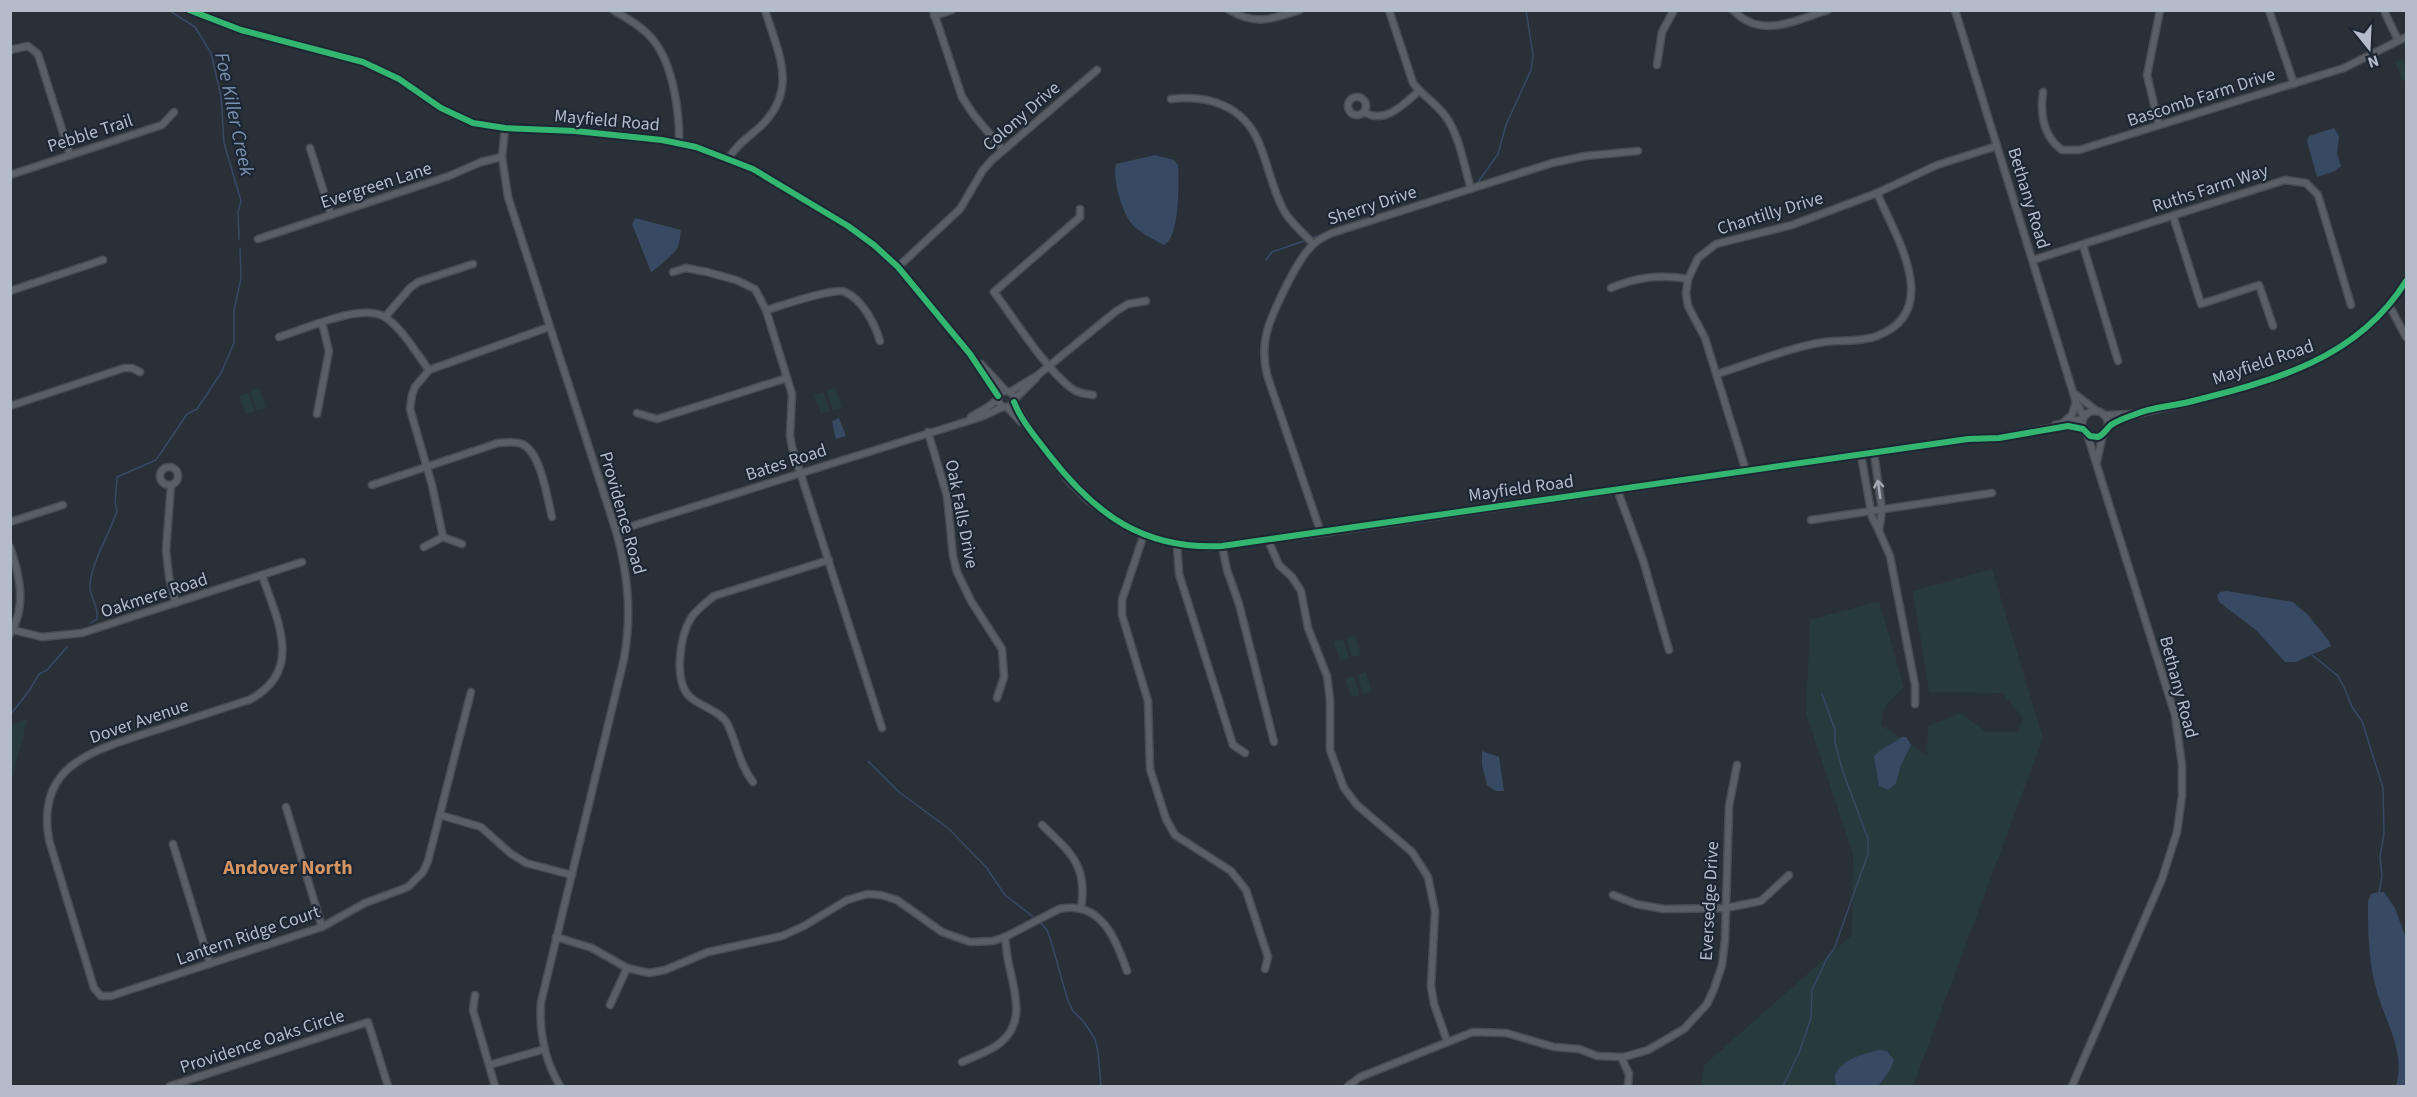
<svg xmlns="http://www.w3.org/2000/svg" width="2417" height="1097" viewBox="0 0 2417 1097" font-family="'Source Sans 3',sans-serif">
<style>
.green{fill:#273a3e}
.water{fill:#384963}
.lines{fill:none;stroke-linecap:round;stroke-linejoin:round}
.stream{stroke:#384963;stroke-width:1.5}
.minor-casing{stroke:#484c53;stroke-width:9}
.minor{stroke:#5a5e66;stroke-width:6}
.cycleway-casing{stroke:#1d2633;stroke-width:10}
.cycleway{stroke:#33b770;stroke-width:6}
.oneway{stroke:#a2a9b5}
.labels{text-anchor:middle;stroke-width:4.5;stroke-linejoin:round;paint-order:stroke}
.street-label{font-size:18px;fill:#b4bcc9;stroke:#1d2633}
.water-label{font-size:20px;font-style:italic;fill:#7c92b1;stroke:#1d2633}
.neighbourhood-label{font-size:20px;font-weight:bold;fill:#d59563;stroke:#1d2633}
</style>
<rect width="100%" height="100%" fill="#2a3038"/>
<g class="green">
<path d="M2403,59L2406,67V79L2402,81L2395,62Z"/>
<path d="M259,388L266,407L257,410L250,392Z"/>
<path d="M835,388L842,407L833,410L826,391Z"/>
<path d="M823,392L830,411L821,414L814,395Z"/>
<path d="M248,393L255,411L246,415L239,396Z"/>
<path d="M1992,569L2043,738L1913,1086H1701L1704,1065L1852,935L1853,854L1806,713L1810,620L1879,601L1904,687L1885,706L1881,725L1927,755L1928,726L1961,713L1986,732H2018L2023,718L2002,693L1929,692L1913,591Z"/>
<path d="M1355,635L1361,655L1352,657L1346,638Z"/>
<path d="M1343,639L1349,658L1340,661L1334,642Z"/>
<path d="M1366,672L1372,691L1363,694L1357,675Z"/>
<path d="M1354,676L1360,695L1351,697L1345,678Z"/>
<path d="M28,719L26,725L11,783V725Z"/>
</g>
<g class="water">
<path d="M2334,128L2339,136L2337,154L2341,166L2335,171L2317,177L2307,141L2309,136Z"/>
<path d="M1155,155L1174,160L1178,165C1179,182 1180,238 1164,245C1153,239 1140,233 1132,224C1122,214 1112,176 1116,164Z"/>
<path d="M635,218L681,230C680,235 680,244 677,249C675,252 655,271 651,272L632,224Z"/>
<path d="M839,418L846,436L836,439L832,421Z"/>
<path d="M2227,591L2293,602L2308,615L2329,641L2331,646L2296,662H2285L2256,630L2219,602L2217,595L2220,592Z"/>
<path d="M1902,737H1906L1911,745L1901,765L1896,783L1888,790L1879,786L1874,756C1881,748 1894,743 1902,737Z"/>
<path d="M1482,751L1499,757L1504,791H1496L1487,785L1482,765Z"/>
<path d="M2379,892H2384L2395,908L2406,939V1086H2396C2407,1051 2382,1017 2375,984C2368,957 2368,929 2368,901L2371,894Z"/>
<path d="M1878,1050L1887,1051L1894,1060L1889,1072L1878,1086H1836L1835,1075C1843,1058 1862,1055 1878,1050Z"/>
</g>
<g class="lines">
<g class="stream">
<path d="M170,11L195,27L211,53L221,96L224,143L241,201L238,212L239,239"/>
<path d="M1476,185L1498,154L1506,125L1531,70L1533,55L1526,10"/>
<path d="M1409,211L1456,197"/>
<path d="M1312,238L1352,224"/>
<path d="M1266,260L1272,252L1307,240"/>
<path d="M91,623L97,619C99,606 90,598 90,587C90,564 110,533 117,511L115,503L117,477L156,460L187,414L197,409L221,373L234,343V310L241,278L240,248"/>
<path d="M2312,655L2338,676L2344,687L2352,707L2362,721L2383,788L2384,833L2380,857L2382,876L2379,892"/>
<path d="M10,715L29,691L39,674L47,670L67,647"/>
<path d="M868,761L899,792L949,829L986,867L1005,895L1036,919"/>
<path d="M1040,922L1047,930L1051,941L1068,1001L1073,1011L1084,1022L1095,1039L1098,1052L1101,1086"/>
<path d="M1783,1086L1799,1053L1811,1018L1812,990L1827,958L1834,949L1868,854V839L1843,772L1835,743V730L1822,694"/>
</g>
<defs>
<g id="minor">
<path d="M189,10L241,30L363,62L399,79L441,108L473,123L505,128L575,131L662,140L696,147L753,169L848,226L874,245L898,267L970,354L998,396"/>
<path d="M613,10C628,19 643,27 654,41C673,65 680,113 679,143"/>
<path d="M933,10L962,97L973,114L1003,150"/>
<path d="M1229,10C1256,26 1271,19 1300,10"/>
<path d="M1389,10L1413,83C1423,96 1437,104 1446,117C1460,137 1464,166 1471,189"/>
<path d="M1733,10C1761,40 1796,20 1828,10"/>
<path d="M1955,10L2076,402L2084,417"/>
<path d="M2269,10L2294,84"/>
<path d="M2385,13L2398,40"/>
<path d="M934,16L952,10"/>
<path d="M10,50L28,46L38,54L70,155"/>
<path d="M1657,65L1662,32L1674,10"/>
<path d="M2043,92C2040,114 2043,136 2062,150H2079L2344,68L2406,37"/>
<circle cx="1357" cy="106" r="9"/>
<path d="M1171,99C1208,94 1244,106 1259,143C1268,164 1272,188 1283,209C1290,223 1303,232 1313,244"/>
<path d="M1364,112C1385,125 1404,104 1419,91"/>
<path d="M2159,125L2147,75L2160,10"/>
<path d="M505,128L502,157L508,197L616,531C628,574 632,614 624,659L541,1002C539,1032 545,1061 560,1086"/>
<path d="M310,148L331,215"/>
<path d="M729,158C736,145 750,136 761,126C799,89 778,53 765,10"/>
<path d="M10,175L162,125L174,112"/>
<path d="M1080,209V217L994,292C1015,320 1044,367 1071,388C1077,393 1085,394 1093,395"/>
<path d="M2173,216L2201,304L2259,285L2273,326"/>
<path d="M258,239L449,176L481,162L502,157"/>
<path d="M2083,245L2118,361"/>
<path d="M2033,260L2285,180L2306,183L2318,195L2351,305"/>
<path d="M898,267L960,209L983,170L992,160L1097,70"/>
<path d="M673,272L686,268L707,272L736,280L755,289L766,310L792,394L790,436L792,447L882,728"/>
<path d="M1611,288C1637,277 1660,274 1688,279"/>
<path d="M10,291L103,260"/>
<path d="M2389,305L2406,337"/>
<path d="M766,310C781,306 834,287 845,292C862,299 875,324 880,341"/>
<path d="M385,317L410,288L418,282L473,264"/>
<path d="M279,337C305,329 358,304 383,316C400,325 417,354 429,370"/>
<path d="M981,364L1006,391"/>
<path d="M1717,374C1750,364 1784,349 1818,343C1837,339 1859,343 1877,336C1944,311 1895,235 1877,193"/>
<circle cx="1006" cy="399" r="8"/>
<path d="M1010,392L1038,375L1115,312L1128,304L1146,301"/>
<path d="M2075,394L2097,411"/>
<path d="M1014,400L1036,378"/>
<path d="M1014,402L1033,435L1070,482L1087,499L1120,523L1148,536L1177,544L1208,547L1321,533L1968,439C1979,439 1990,439 2000,438C2027,435 2058,421 2083,429"/>
<path d="M10,406L124,368H132L140,372"/>
<path d="M1007,407L1021,422"/>
<circle cx="2095" cy="424" r="13"/>
<path d="M637,413L657,419L787,378"/>
<path d="M317,414L329,351L322,323"/>
<path d="M2104,415L2134,414"/>
<path d="M971,417L988,407L998,399"/>
<path d="M2065,421L2072,415L2076,402"/>
<path d="M2055,425L2083,419"/>
<path d="M2108,427C2133,412 2162,409 2190,402C2274,380 2358,359 2406,281"/>
<path d="M928,432L947,496L953,556L957,572L971,601L1002,649L1004,677L997,698"/>
<path d="M1861,455L1872,517L1879,531L1882,510L1874,453"/>
<path d="M2097,461L2103,434"/>
<circle cx="169" cy="476" r="9"/>
<path d="M1746,471L1705,338L1688,306L1686,293L1688,279L1698,258L1716,244L1792,225L1877,193L1937,165L1997,146"/>
<path d="M171,485L166,550L169,577L176,603"/>
<path d="M372,485L498,443C506,442 515,441 522,444C541,452 547,498 552,517"/>
<path d="M1617,489L1643,560L1669,650"/>
<path d="M1811,520L1992,493"/>
<path d="M10,522L63,505"/>
<path d="M616,531L981,417L1003,407"/>
<path d="M1879,531L1890,556L1915,685V704"/>
<path d="M1321,533L1268,378C1264,364 1263,351 1266,336C1269,318 1296,263 1309,249C1315,241 1323,237 1332,233L1552,163L1585,156L1638,151"/>
<path d="M1144,534L1122,600V615L1148,701L1150,769L1166,819L1175,835L1231,871L1246,890L1268,957L1265,969"/>
<path d="M443,537L432,485L410,409L412,395L415,387L429,370L549,327"/>
<path d="M1268,540L1279,565L1292,577L1301,591L1308,628L1327,676L1330,699V750L1344,788L1357,805L1412,852L1428,877L1435,911L1431,986L1434,1004L1447,1041"/>
<path d="M1177,544L1179,574L1233,745L1245,753"/>
<path d="M1222,546L1227,570L1239,604L1274,742"/>
<path d="M10,547C20,576 27,606 10,634"/>
<path d="M424,547L443,537L462,544"/>
<path d="M262,575C277,620 305,671 249,700C217,710 185,721 153,731C96,750 35,763 49,840L94,988L101,996H111L322,927L365,903L408,887L423,872L428,861L471,692"/>
<path d="M13,630L42,637L82,633L302,562"/>
<path d="M753,782C739,764 737,743 727,723C720,711 700,706 690,697C673,681 680,636 691,618C697,609 706,603 714,596L829,560"/>
<path d="M286,807L322,927"/>
<path d="M440,815L481,827L510,853L526,863L572,875"/>
<path d="M1042,825C1070,852 1088,865 1081,908"/>
<path d="M173,844L210,964"/>
<path d="M1613,895L1636,904L1664,909L1726,908L1761,901L1789,875"/>
<path d="M556,937L592,948L627,968L649,973L665,970L708,952L782,936L804,926L847,900L867,894L881,895L897,900L942,932L970,942L993,941L1005,937L1059,909C1101,900 1116,939 1127,971"/>
<path d="M475,995L473,1010L495,1086"/>
<path d="M610,1005L627,968"/>
<path d="M1621,1057L1629,1074L1628,1086"/>
<path d="M962,1062C973,1057 985,1053 996,1046C1027,1025 1015,994 1009,965C1007,956 1006,946 1005,937"/>
<path d="M489,1065L545,1049"/>
<path d="M170,1086L368,1022L388,1086"/>
<path d="M1348,1086L1360,1077L1473,1032L1506,1033L1554,1047L1579,1049L1597,1056L1624,1057L1648,1050L1684,1029L1707,1004L1714,989L1722,965L1725,940L1729,806L1737,765"/>
<path d="M2072,1086L2162,879L2177,832L2182,796V765L2175,715L2087,434"/>
</g>
</defs>
<use href="#minor" class="minor-casing"/>
<use href="#minor" class="minor"/>
<defs>
<g id="cycleway">
<path d="M189,10L241,30L363,62L399,79L441,108L473,123L505,128L575,131L662,140L696,147L753,169L848,226L874,245L898,267L970,354L998,396"/>
<path d="M1014,402C1022,422 1037,439 1050,456C1096,515 1144,550 1222,546L1968,439L1999,438L2068,426L2083,429L2090,436L2098,437C2105,434 2106,429 2111,425C2118,420 2128,417 2136,414C2152,407 2172,406 2189,402C2273,381 2358,359 2406,281"/>
</g>
</defs>
<use href="#cycleway" class="cycleway-casing"/>
<use href="#cycleway" class="cycleway"/>
</g>
<defs><path id="oneway-shaft" d="M-6 0H5M1.5-3L5.5 0L1.5 3" fill="none" stroke-width="1.6" stroke-linecap="round" stroke-linejoin="round" transform="scale(1.5)"/></defs>
<use class="oneway" href="#oneway-shaft" transform="translate(1879 489) rotate(-98)"/>
<g class="labels">
<g class="street-label">
<text transform="translate(2201 97) rotate(-18)" y="6">Bascomb Farm Drive</text>
<text transform="translate(1021 116) rotate(-41)" y="6">Colony Drive</text>
<text transform="translate(607 120) rotate(5)" y="6">Mayfield Road</text>
<text transform="translate(90 133) rotate(-18)" y="6">Pebble Trail</text>
<text transform="translate(376 185) rotate(-18)" y="6">Evergreen Lane</text>
<text transform="translate(2210 188) rotate(-18)" y="6">Ruths Farm Way</text>
<text transform="translate(2029 198) rotate(73)" y="6">Bethany Road</text>
<text transform="translate(1372 205) rotate(-18)" y="6">Sherry Drive</text>
<text transform="translate(1770 213) rotate(-17)" y="6">Chantilly Drive</text>
<text transform="translate(2263 362) rotate(-19)" y="6">Mayfield Road</text>
<text transform="translate(786 462) rotate(-18)" y="6">Bates Road</text>
<text transform="translate(1521 488) rotate(-8)" y="6">Mayfield Road</text>
<text transform="translate(623 513) rotate(74)" y="6">Providence Road</text>
<text transform="translate(962 514) rotate(79)" y="6">Oak Falls Drive</text>
<text transform="translate(154 595) rotate(-18)" y="6">Oakmere Road</text>
<text transform="translate(2179 687) rotate(75)" y="6">Bethany Road</text>
<text transform="translate(139 721) rotate(-19)" y="6">Dover Avenue</text>
<text transform="translate(1709 901) rotate(-87)" y="6">Eversedge Drive</text>
<text transform="translate(248 935) rotate(-19)" y="6">Lantern Ridge Court</text>
<text transform="translate(262 1041) rotate(-18)" y="6">Providence Oaks Circle</text>
</g>
<g class="water-label">
<text transform="translate(235 114) rotate(78)" y="7">Foe Killer Creek</text>
</g>
<g class="neighbourhood-label">
<text x="288" y="874">Andover North</text>
</g>
</g>
<rect width="2417" height="1097" fill="none" stroke="#b4bcc9" stroke-width="24"/>
<g transform="translate(2369 48) rotate(162)" stroke="#1d2633" stroke-width="4.5" paint-order="stroke">
<path d="M0-4.5L10 22L0 15L-10 22Z" fill="#b4bcc9"/>
<text y="-9" font-size="16" font-weight="bold" text-anchor="middle" fill="#b4bcc9">N</text>
</g>
</svg>
